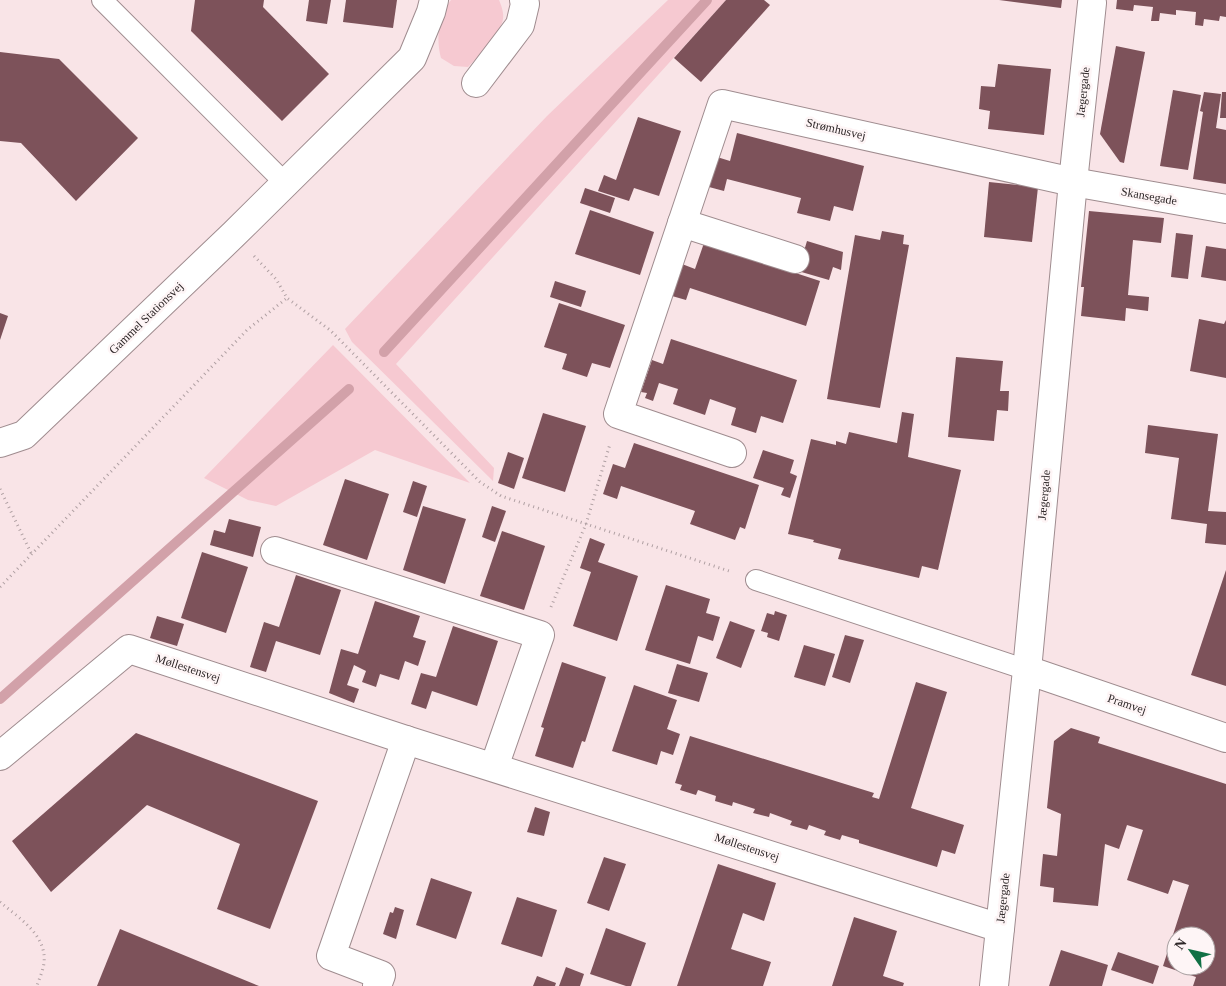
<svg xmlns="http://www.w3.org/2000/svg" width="1226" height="986" viewBox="0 0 1226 986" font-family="Georgia,serif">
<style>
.green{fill:#f6c9d1}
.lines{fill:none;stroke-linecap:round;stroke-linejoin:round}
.stream{stroke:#d2a1a9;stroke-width:10}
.building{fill:#7d525a;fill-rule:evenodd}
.lane-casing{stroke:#9f8c8f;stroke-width:22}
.street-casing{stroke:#9f8c8f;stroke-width:30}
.path{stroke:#af9fa2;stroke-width:3;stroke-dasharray:1 4;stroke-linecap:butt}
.lane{stroke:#fff;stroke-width:20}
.street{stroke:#fff;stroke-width:28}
.labels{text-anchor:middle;stroke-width:5;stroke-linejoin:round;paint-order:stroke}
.street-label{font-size:12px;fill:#2e2728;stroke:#fef5f6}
</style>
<rect width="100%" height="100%" fill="#f9e4e7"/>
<g class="green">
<path d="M451,0H499C502,7 505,16 502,23C497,36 478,57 468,67L454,66L441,58C436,38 438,17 451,0Z"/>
<path d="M668,0H726L396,364L494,468L493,481L352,342L345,329L547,116Z"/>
<path d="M333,345L470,483L375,450L276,506L248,500L204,478Z"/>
</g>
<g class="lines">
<g class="stream">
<path d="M384,352L707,0"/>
<path d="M0,699L349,389"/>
</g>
</g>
<g class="building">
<path d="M195,0H264L263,7L329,74L282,121L191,31Z"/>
<path d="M309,0H331L327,24L306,21Z"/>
<path d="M346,0H397L393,28L343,22Z"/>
<path d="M726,0H764L770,5L701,82L674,58Z"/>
<path d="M999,0H1062L1061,8Z"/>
<path d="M1117,0H1226V17L1220,16L1219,21L1204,19L1203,26L1195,25L1196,12L1176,10V15L1160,13L1159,21H1151L1153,7L1134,5L1133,11L1116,9Z"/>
<path d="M1116,46L1145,52L1124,163L1120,162L1100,134Z"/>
<path d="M0,52L59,59L138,138L76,201L21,143L0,141Z"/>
<path d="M998,64L1051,69L1044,135L988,129L990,111L979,109L981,86L995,87Z"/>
<path d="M1173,90L1201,95L1188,170L1160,166Z"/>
<path d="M1204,92L1221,94L1216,128L1226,130V184L1193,179L1203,112L1200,111Z"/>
<path d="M1222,92H1226V118H1220Z"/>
<path d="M638,117L681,131L659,196L634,188L629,201L598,191L604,175L616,180Z"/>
<path d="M737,133L864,166L853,211L834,206L830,221L797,213L801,198L727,179L724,191L709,187L717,157L730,161Z"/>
<path d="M989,182L1038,187L1032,242L984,237Z"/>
<path d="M585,188L615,198L610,213L580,203Z"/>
<path d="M590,210L654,232L640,275L575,254Z"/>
<path d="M1089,211L1164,218L1161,243L1133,240L1128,295L1149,297L1148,311L1126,308L1125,321L1081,316L1084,287H1081Z"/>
<path d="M882,231L904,235L903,244L909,245L880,408L827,399L855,235L880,240Z"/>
<path d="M1176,233L1193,235L1188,279L1171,277Z"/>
<path d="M807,241L843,252L841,270L833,267L829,280L798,271Z"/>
<path d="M704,243L820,281L806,326L690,288L686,300L672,296L682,264L695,269Z"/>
<path d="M1206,246L1226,249V281L1201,277Z"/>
<path d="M555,281L586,291L581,307L550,297Z"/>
<path d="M559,303L625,325L610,368L592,363L587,377L562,369L567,354L544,347Z"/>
<path d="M0,313L8,316L0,340Z"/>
<path d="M1199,319L1224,324L1226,320V378L1190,371Z"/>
<path d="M671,339L797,380L783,423L761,416L756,433L731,425L736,408L710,399L705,415L673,404L678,389L659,383L653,401L645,398L647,393L641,392L652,360L663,364Z"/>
<path d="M956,357L1003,361L1000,391H1009L1008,411L997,410L994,441L948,437Z"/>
<path d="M902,412L914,414L908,457L961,470L938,570L922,566L919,578L838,559L841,549L813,542L814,540L788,534L811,439L836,445V441L846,444L849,432L897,443Z"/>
<path d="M543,413L586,426L565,492L522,478Z"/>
<path d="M1148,425L1218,434L1208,511L1226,512V545L1205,543L1207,524L1171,519L1179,458L1145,453Z"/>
<path d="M634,443L759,485L745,529L740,527L735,540L690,524L695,511L621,486L617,499L603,494L613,464L625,468Z"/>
<path d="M763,450L794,460L790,473L797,476L790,498L781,495L784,488L753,478Z"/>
<path d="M508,452L524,458L514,489L498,483Z"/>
<path d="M345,479L389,494L367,560L323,545Z"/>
<path d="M413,481L427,486L417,517L403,512Z"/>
<path d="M423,506L466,519L445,584L403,570Z"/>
<path d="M492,506L506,511L495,542L482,537Z"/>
<path d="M229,519L261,527L253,557L210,545L214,530L225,533Z"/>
<path d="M502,531L545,546L524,610L480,596Z"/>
<path d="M590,538L605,544L598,562L638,576L617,641L573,626L591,572L580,568Z"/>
<path d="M202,552L248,567L226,633L181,618Z"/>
<path d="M1226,570V686L1191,675Z"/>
<path d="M296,575L341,590L320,655L276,641L266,672L250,667L264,622L279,627Z"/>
<path d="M666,585L710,599L706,613L720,617L713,641L698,636L690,664L645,650Z"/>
<path d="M375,601L420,616L413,637L426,641L418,666L405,661L399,680L380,674L376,687L362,682L366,671L354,665L347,685L359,689L354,703L329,693L341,649L358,654Z"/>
<path d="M775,611L787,615L779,641L767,637L768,633L761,631L767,613L774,615Z"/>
<path d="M157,616L184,624L177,646L150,638Z"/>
<path d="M730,621L755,630L741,668L716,658Z"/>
<path d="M453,626L498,641L477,706L432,691L426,709L411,704L421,673L436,677Z"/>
<path d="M845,635L864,640L850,683L832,677Z"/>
<path d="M804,645L835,654L825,686L794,677Z"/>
<path d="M562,662L606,677L585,742L582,741L573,768L535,756L544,728L541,727Z"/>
<path d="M677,664L708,673L699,702L668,693Z"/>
<path d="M916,682L947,692L911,808L964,825L955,854L942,850L937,867L859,843V840L842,835L840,840L824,835L826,831L809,825L807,830L790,825L792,821L770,813L769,817L753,813L755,809L733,802L732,806L715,801L716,796L698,790L696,795L680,790L682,785L675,783L690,736L874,793L872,797L879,799Z"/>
<path d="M634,685L677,700L667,729L680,734L673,755L661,751L657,765L612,751Z"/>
<path d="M1071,728L1100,737L1098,743L1226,784V986H1193L1196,977L1163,966L1189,885L1173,880L1168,894L1127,880L1143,830L1127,825L1119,849L1105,844L1098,906L1053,902L1054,888L1040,886L1043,854L1057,856L1061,814L1047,808L1054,741ZM1176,936H1206V966H1176Z"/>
<path d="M136,733L318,801L270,929L217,909L240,844L147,805L51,892L12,841Z"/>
<path d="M535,807L550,812L544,836L527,832Z"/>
<path d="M604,857L626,864L609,911L587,903Z"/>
<path d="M718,864L776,883L764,921L743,913L731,949L771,962L763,986H677Z"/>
<path d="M431,878L472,892L456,939L416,925Z"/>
<path d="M517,897L557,910L542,957L501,944Z"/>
<path d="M395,907L404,910L396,939L383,934L390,912L393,913Z"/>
<path d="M854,917L897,931L883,976L904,983L903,986H832Z"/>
<path d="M606,928L646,943L631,986H626L590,974Z"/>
<path d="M120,929L259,986H97Z"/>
<path d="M1061,950L1108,965L1102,986H1049Z"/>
<path d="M1118,952L1159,966L1153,984L1111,970Z"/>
<path d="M566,967L584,974L580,986H559Z"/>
<path d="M537,976L556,983L555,986H533Z"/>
</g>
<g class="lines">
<defs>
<g id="lane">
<path d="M102,0L285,183"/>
<path d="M756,580L1027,670"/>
</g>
<g id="street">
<path d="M476,83L520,25L525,4L524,0"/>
<path d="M682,223L795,259"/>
<path d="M0,443L24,435L234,234L412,58L431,12L434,0"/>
<path d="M732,453L618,414L722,104L1073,182L1226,209"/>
<path d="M275,551L540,635L494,767"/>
<path d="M1027,670L1226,738"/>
<path d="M0,756L129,649L406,740L1000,928"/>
<path d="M377,986L381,975L331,956L406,740"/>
<path d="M994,986L1027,670L1073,182L1092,3"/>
</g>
</defs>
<use href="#lane" class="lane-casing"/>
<use href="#street" class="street-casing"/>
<g class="path">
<path d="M254,256L276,279L287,298L330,330L480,482L501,496L729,571"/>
<path d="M0,489L31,553"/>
<path d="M0,587L247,330L287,298"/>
<path d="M551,607L586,524L610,444"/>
<path d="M0,902C19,918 47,935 44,963C43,971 39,979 37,986"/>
</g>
<use href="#lane" class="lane"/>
<use href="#street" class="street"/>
</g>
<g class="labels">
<g class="street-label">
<text transform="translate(1083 92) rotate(-84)" y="4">Jægergade</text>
<text transform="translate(836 129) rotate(13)" y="4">Strømhusvej</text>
<text transform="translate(1149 196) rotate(10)" y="4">Skansegade</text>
<text transform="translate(146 318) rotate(-44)" y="4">Gammel Stationsvej</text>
<text transform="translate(1044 495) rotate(-85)" y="4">Jægergade</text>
<text transform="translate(188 668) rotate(18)" y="4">Møllestensvej</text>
<text transform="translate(1127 704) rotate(19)" y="4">Pramvej</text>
<text transform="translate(747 847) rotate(18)" y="4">Møllestensvej</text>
<text transform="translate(1003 898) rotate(-84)" y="4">Jægergade</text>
</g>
</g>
<g transform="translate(1191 951) rotate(304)"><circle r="24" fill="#fef5f6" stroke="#aba3a4"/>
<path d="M0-4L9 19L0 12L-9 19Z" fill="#117045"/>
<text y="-8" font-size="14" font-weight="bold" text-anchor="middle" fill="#2e2728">N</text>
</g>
</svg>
